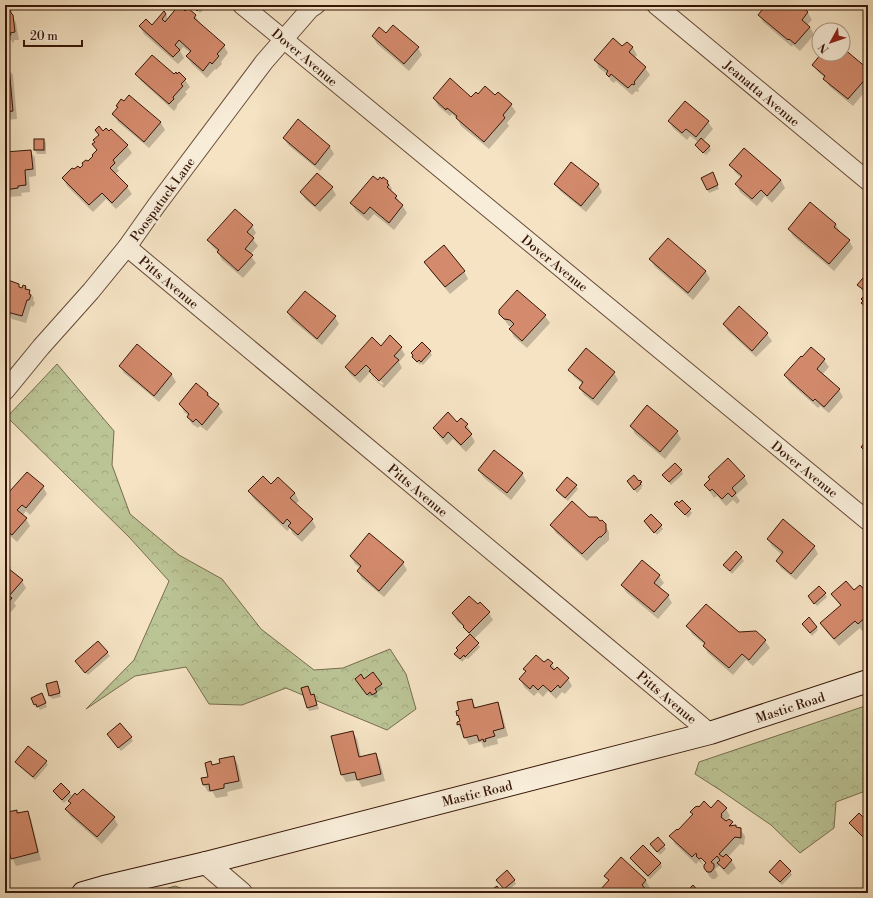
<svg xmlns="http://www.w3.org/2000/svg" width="873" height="898" viewBox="0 0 873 898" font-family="'Libre Bodoni',serif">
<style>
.forest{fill:url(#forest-crowns);stroke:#786d4e}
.shadow{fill:#0003;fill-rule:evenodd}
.building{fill:#d48b6d;stroke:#361608}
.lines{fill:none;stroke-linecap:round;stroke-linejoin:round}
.minor-casing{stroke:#664937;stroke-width:20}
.tertiary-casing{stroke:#664937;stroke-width:24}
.secondary-casing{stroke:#361608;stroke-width:24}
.minor{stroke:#f8edd9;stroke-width:18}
.tertiary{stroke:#f8edd9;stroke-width:22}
.secondary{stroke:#f8edd9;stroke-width:22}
.labels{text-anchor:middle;stroke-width:4;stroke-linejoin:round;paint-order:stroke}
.street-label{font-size:13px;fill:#361608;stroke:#f8edd9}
</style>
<defs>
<pattern id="forest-crowns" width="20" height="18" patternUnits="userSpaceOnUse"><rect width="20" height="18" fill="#bbc495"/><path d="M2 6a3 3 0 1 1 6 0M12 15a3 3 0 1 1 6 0" fill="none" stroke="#a1a87f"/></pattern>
</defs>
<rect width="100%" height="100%" fill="#f5e3c4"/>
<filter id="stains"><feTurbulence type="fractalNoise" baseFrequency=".005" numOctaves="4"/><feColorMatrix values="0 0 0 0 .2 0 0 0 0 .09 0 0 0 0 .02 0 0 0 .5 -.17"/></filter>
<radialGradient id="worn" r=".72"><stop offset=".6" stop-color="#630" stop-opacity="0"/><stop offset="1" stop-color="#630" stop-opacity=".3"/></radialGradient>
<g class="forest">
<path d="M57,364L114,431L112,465L130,514L179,555L222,579L261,629L314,670L343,668L390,649L406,674L416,709L387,730L286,688L242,705L209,704L186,667L135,676L86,709L134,660L169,581L129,537L7,417Z"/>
<path d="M868,705V790L836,802L834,828L800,853L771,825L720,790L695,774L699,762Z"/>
<path d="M175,886L194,893H152Z"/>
</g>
<g class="shadow">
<path d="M193,5H208L200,13Z"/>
<path d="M767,5H798L808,13L812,20L807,25L810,27L814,35L800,51L793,45L792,47L763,22L759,15Z"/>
<path d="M5,8H9L13,15L14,19L16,23L19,40H14V43H13L11,40L9,41L10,43L5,44Z"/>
<path d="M185,12L195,16L200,23L224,46L228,53L221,62L222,64L216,70L215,69L207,78L192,64L187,57L191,53L183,47L180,51L184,58L178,64L144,34L140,27L152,26L166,14L168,19Z"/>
<path d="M386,34L418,48L422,55L409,71L377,44L373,37Z"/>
<path d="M627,43L633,48L637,55L634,58L645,68L650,75L638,89L639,91L638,92L636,91L632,95L616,81L614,83L611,81L607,74L599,68L595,60L622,48Z"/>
<path d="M843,49L868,70V88L853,106L829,86L825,78L818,72L814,65L823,54H843Z"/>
<path d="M5,68H8L13,75L17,119L5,120Z"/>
<path d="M136,74L174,76L178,75L179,74L185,80L190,87L185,92L187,94L177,105V107L174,111L141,81Z"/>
<path d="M498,93L511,105L516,112L507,123L509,126L489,149L461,126L458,120L452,114L450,116L438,106L434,98H471L478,96H495Z"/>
<path d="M129,96L161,123L165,130L149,148L118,122L114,114L119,109L117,106L124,103Z"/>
<path d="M685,102L708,122L713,129L703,141L709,146L711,150L706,155L698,149L696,145L698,142L690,136L687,140L673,128L669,121Z"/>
<path d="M298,121L330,147L334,154L320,171L288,145L284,138Z"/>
<path d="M111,130L127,146L132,153L117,168L119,171L115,174L127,187L132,194L116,209L106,199L93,212L67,186L63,178L80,169L88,163L97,151L93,144L103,132L109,133Z"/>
<path d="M35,140H44L46,143V154H37L35,150Z"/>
<path d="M30,151L35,158L36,176L29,177L30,192L21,193L22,196L7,197V200H5V153Z"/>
<path d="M731,165L781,180L785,188L772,203L765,196L757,206L740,192L736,184L741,178L735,172Z"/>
<path d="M714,177L719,189L709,193L703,178Z"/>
<path d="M384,179L388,182L392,189L391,191L396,196L407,213L394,230L374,214L368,221L356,211L351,203L378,181L383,180Z"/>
<path d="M555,184H598L602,192L586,212L560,191Z"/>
<path d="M332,188L336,195L320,212L305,199L301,192Z"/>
<path d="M811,203L836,225L840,232L849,240L853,248L834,271L793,236L789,229Z"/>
<path d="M252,226L256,233L252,238L258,246L250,255L256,263L243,278L222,260L218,252L213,247L208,240Z"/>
<path d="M668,239L706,272L710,279L693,300L655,267L650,259Z"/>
<path d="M425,262L464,271L468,279L450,294L430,270Z"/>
<path d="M868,273V296L863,292L859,285Z"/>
<path d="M5,280L19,285L21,289L26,287L34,298L33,300L35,303L33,307L31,306L26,323L12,319L10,315L5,313Z"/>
<path d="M868,297V312L866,310L862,303Z"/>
<path d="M740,308L767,334L772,341L756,357L728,331L724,324Z"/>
<path d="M288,313L335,317L339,324L322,345L292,320Z"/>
<path d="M500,314L545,316L550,323L527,348L514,337L510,329L513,327L509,326Z"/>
<path d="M137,346L172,375L176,382L159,402L124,373L120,366Z"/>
<path d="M381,347L401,348L405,355L399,362L402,368L384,388L374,379L370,372L360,383L350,374L346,367ZM372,373L384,384L382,385L374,378Z"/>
<path d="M430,352L432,355L423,365L421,363L420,365L415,360L413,357Z"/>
<path d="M824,360L829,367L822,375L839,390L843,397L829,413L820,406L818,408L790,383L785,376Z"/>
<path d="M570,370L614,373L618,380L598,406L584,395L580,388L583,384L574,377Z"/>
<path d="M208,393L211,399L218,405L223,412L207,431L200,426L198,428L192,424L188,417L189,416L184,412L180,404Z"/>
<path d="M647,407L677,432L681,439L665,459L635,434L631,426Z"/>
<path d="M457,423L467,425L471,432L470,433L475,442L466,452L453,439L447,445L438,435L434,428Z"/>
<path d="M681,470L683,474L671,485L663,475Z"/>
<path d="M479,471L522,473L526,481L511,500L484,478Z"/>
<path d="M744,476L748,484L736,495L740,501L737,504L733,500L726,506L717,496L714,498L710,492L705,485Z"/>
<path d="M278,478L295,493L299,501L295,504L312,520L316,527L302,542L293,534L290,528L287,531L254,499L249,492L271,485Z"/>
<path d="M640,481L643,486L641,487L642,488L637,493L630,484L639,483Z"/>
<path d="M576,486L578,489L568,501L559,494L557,490Z"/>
<path d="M43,487L47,494L30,515L26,511L22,516L26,519L30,526L17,542L5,531V489L10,493Z"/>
<path d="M682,501L692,513L688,518L678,507V505Z"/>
<path d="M651,515L661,526L663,529L657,535L647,525L645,521Z"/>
<path d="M589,518L600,522L605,525L609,532V540L605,544L603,545L587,561L556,533L551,525Z"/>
<path d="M768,539L814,546L818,554L796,580L781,568L777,561L782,555L772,546Z"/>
<path d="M736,552L742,558L744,561L732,574L726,568L724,565Z"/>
<path d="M351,557L403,563L407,570L384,597L362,579L358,571L360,568L355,564Z"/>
<path d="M5,564L10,568L13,574L22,581L26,588L14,603L16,606L11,612L5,609Z"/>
<path d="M659,576L664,583L659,588L668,596L672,603L658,619L626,592L622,585Z"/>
<path d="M825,594L827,597L817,606L811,600Z"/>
<path d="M833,594L868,595V626L862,631L860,628L839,646L826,631L821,624L841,607L837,601Z"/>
<path d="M453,613H489L493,620L474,639L480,647L468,659L466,658L462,662L455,654L470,636L465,628L457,621Z"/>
<path d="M803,624L816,627L818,630L812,636Z"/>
<path d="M688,626L738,633L765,641L770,648L753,666L746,660L733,675L708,653L704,646L705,645L692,634Z"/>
<path d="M98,642L110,656L88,675L78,665Z"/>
<path d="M548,660L552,664L556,670L568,679L572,686L565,694L562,692L556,699L548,691L543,697L538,692L534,696L524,687L520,679L526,673L524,669L544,664Z"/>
<path d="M364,680L381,685L383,688L376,693L378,696L375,698L373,695L369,697L359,682Z"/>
<path d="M56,682L61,697L52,699L50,696L47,685Z"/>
<path d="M302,689L311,696L314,695L319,709L309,711L308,708Z"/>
<path d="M43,698L47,707L40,710L38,707L36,708L35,704Z"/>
<path d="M472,700L476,708L497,703L501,710L508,736L497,739L498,744L489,746V748L488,746L484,748L481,742L469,745L458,724L461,722L458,715Z"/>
<path d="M353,732L357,739L361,757L376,754L380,762L385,781L362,787L358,780L346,782L342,775Z"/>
<path d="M108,735L131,738L133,741L121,751Z"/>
<path d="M234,757L238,765L243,788L227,792L228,796L216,798L212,791L208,792L204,785L209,778L211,762L213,766L221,764Z"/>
<path d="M16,762H46L48,765L35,780L18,765Z"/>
<path d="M61,784L70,793L72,797L71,796L64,803L56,795L54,791Z"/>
<path d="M69,801L114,818L118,825L102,844L71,817L66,809L71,804Z"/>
<path d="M711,809H726L730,816L725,821L732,823L733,826H736L737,828L740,829L745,836L744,845L740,844L728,857L731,860L736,868L728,875L723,870L720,865L715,869L717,873L718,876L715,879H712L709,876L705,868L706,864L699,853L697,854L704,866L699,861L696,864L675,844L671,836L678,832L693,815L692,812Z"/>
<path d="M16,811L18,814L27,812L31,819L41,860L16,866L12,858L5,829V817L10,816Z"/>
<path d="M868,824V839L867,841L853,826Z"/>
<path d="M664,846L666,849L660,855L653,848Z"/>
<path d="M621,858L646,881L650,888L647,891L649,893H602L609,882L605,876Z"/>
<path d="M631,858L661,863L662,867L650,879L633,862Z"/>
<path d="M790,871L792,875L782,885L772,875Z"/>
<path d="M497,880H514L516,884L506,892Z"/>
</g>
<g class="building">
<path d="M179,5L185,11L188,8L196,15L194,18L225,45L217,54L219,56L212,64L210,62L203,71L186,56L191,51L179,40L175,45L180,50L173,57L139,26L146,19L152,25L164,11L166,14L162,19L165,22Z"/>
<path d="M192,5H203L197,11Z"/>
<path d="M766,5H800L808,12L802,20L810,27L795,44L789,39L788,40L758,15Z"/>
<path d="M10,7L11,13L13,15L15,32L10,33L11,35L7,36V33H6V36H5V8Z"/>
<path d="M393,25L419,47L404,64L372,36L379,27L386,33Z"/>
<path d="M613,38L622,46L627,42L633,47L629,52L646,67L634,82L635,83L634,85L632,84L628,88L611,74L609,77L606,74L608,71L594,60Z"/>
<path d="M843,48L868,69V76L848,99L823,79L825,76L812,65L821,54H843Z"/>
<path d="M152,55L174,74L176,72L177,74L179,72L186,79L181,84L183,86L173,97L174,99L169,104L135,74Z"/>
<path d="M5,67H9L13,111L5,112Z"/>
<path d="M450,78L471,97L476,92L478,94L485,86L495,95L498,92L512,104L503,115L505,118L484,142L456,118L457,116L447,108L446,110L433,98Z"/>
<path d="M129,95L161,122L144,142L112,114L118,107L116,106L121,99L124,101Z"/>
<path d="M685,101L709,121L696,137L686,129L682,133L668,121Z"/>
<path d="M298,119L330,146L315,165L283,138Z"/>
<path d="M99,126L103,131L106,128L109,131L111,129L128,145L113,160L115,163L110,168L128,186L112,203L102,193L89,205L62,178L72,168L74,169L78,166L80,168L83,165L82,163L86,160L88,161L93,156L92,155L97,150L92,144L95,142L93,140L99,135L95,130Z"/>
<path d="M701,138L710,146L703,153L695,145Z"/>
<rect x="34" y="139" width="10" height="11"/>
<path d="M744,148L781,180L767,196L761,190L752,199L735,184L742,176L729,165Z"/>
<path d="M31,150L33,169L25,170L26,185L18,186V188L5,190V152Z"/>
<path d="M571,162L599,184L581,206L554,184Z"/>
<path d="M713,172L718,185L707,190L701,178Z"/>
<path d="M317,173L333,187L315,206L300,192Z"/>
<path d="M373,176L378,180L380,177L382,179L383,177L388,181L387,183L389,185L387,187L397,196L395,198L403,205L389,223L370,207L364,214L350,203Z"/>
<path d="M810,202L836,224L834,227L850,240L829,264L788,229Z"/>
<path d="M235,209L253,225L247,232L254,238L245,249L253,255L238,271L217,252L219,250L207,240Z"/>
<path d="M668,238L706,271L688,293L649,259Z"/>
<path d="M444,245L465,271L445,287L424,262Z"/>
<path d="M868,272V293L857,285Z"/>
<path d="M5,279L19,284V287L22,288L23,285L26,286L25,289L30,290L29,294L31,295L29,300H27L22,316L7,312L8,309L5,308Z"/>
<path d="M517,290L546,315L522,341L509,329L514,324L510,320L504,319L499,314V310Z"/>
<path d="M305,291L336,316L317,339L287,312Z"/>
<path d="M868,295V308L861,303L863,301L861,299L863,297L865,299Z"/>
<path d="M739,306L768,333L752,351L723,324Z"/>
<path d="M390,335L402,347L394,356L399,360L379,381L369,371L371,370L366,365L355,376L345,367L372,337L381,346Z"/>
<path d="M422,342L431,351L421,362L419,360L417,362L412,357L413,355L411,353Z"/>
<path d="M137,344L172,374L154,396L119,366Z"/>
<path d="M811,347L825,359L817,369L840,389L824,407L815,399L813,401L784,375L801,356L802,357Z"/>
<path d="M586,348L615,372L593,399L579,388L583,382L568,370Z"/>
<path d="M196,383L208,393L207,395L219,404L202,425L196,419L193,422L187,417L189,414L179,404Z"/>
<path d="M647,405L678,431L660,452L630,426Z"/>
<path d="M448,412L457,422L461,418L468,424L465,427L472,434L461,445L448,432L443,438L433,428Z"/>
<path d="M868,439V454L861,447Z"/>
<path d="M494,450L523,473L507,493L478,470Z"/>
<path d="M728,458L745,476L732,488L736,493L732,497L728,493L722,499L712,489L710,491L704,485L710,479L708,477Z"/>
<path d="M675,463L682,470L669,482L662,475Z"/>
<path d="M27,472L44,486L26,508L22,505L17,510L27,518L12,535L5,529V488L9,492Z"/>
<path d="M634,475L639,481L640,480L642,482L640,483L641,484L634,490L627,481Z"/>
<path d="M263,476L271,484L278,477L295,493L290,498L313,519L298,535L288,526L291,523L287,519L283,524L248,491Z"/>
<path d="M567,477L577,485L565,498L556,490Z"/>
<path d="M682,500L691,509L685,515L674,504L677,501L679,503Z"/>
<path d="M572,501L589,517H597L600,521L602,520L606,524V532L601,537H599L582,554L550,525Z"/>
<path d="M651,514L662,525L654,533L644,521Z"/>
<path d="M783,519L815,546L791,574L776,561L783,552L767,539Z"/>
<path d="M369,533L404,562L379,591L357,571L361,566L350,556Z"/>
<path d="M736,551L742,557L730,571L723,565Z"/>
<path d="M642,560L660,575L654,583L669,595L654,612L621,585Z"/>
<path d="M5,563L10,567L9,569L23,580L9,596L12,598L6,605L5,604Z"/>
<path d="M846,581L854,590L860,585L868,594V615L858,624L855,621L834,639L820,623L841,605L831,594Z"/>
<path d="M819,586L826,593L814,604L808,596Z"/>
<path d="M469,596L478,604L480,602L490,612L469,633L463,627L464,626L452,613Z"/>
<path d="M706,604L739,632L756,631L766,640L749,660L742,654L729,668L703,646L705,643L686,626Z"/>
<path d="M809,617L817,627L810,633L802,624Z"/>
<path d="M470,634L479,643L465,657L464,655L460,659L454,654L458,650L456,648Z"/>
<path d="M98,641L108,652L85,673L75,661Z"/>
<path d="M536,655L544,662L548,659L553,663L550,666L554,670L557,667L569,678L560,688L558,685L551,692L543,685L538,690L533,685L530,689L519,679L526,671L523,669Z"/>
<path d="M373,672L382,684L375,689L377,692L372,695L370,692L367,695L355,679L361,674L364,679Z"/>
<path d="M57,681L60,693L49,696L46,684Z"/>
<path d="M308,686L311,695L314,694L317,705L307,708L301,688Z"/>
<path d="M42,693L46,703L37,707L36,704L34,705L31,698Z"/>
<path d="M472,699L474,708L498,702L504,728L493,731L495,736L485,739L486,741L484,742L483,739L479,741L477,735L464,738L460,724L457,725V722L460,721L458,715L457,716L456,711L459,710L457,702Z"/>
<path d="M120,723L132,737L118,748L107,734Z"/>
<path d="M353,731L359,757L376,753L381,774L357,780L355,772L341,775L331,736Z"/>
<path d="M28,746L47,761L33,777L15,762Z"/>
<path d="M234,756L239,781L224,784V788L210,791L209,784L203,785L201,778L208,777L205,763L211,761L212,765L220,763L219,759Z"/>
<path d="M61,783L70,792L62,800L53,791Z"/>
<path d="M83,789L115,817L97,837L65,809L71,803L68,801L75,793L77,795Z"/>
<path d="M718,800L727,808L721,814L722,815L721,817L726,821L729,819L733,822L729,826L736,825V827L741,828V838L735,837L719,854L723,857L726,854L732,860L724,869L717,863L720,860L717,856L711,862L714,864V868L711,872H707L704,868V865L706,863L701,858L699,859L696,856L697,855L696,853L692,857L669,836L677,829L678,830L693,814L690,812L695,807L698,806L699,807L704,801L711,808Z"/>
<path d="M17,810V813L28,811L38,852L11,859L5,834V816L9,815L8,812Z"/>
<path d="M859,813L868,822V834L864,838L849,823Z"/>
<path d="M658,837L665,845L657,852L650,844Z"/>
<path d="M643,845L661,863L648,876L630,858Z"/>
<path d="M621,857L646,880L642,885L649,893H602L600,890L609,880L604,876Z"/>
<path d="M780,860L791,871L780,882L769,872Z"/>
<path d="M507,870L515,880L504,889L496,880Z"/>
<path d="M693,885L700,893H685Z"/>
<path d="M497,886L502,893H487Z"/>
</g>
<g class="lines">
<defs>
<g id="minor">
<path d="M242,5L868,521"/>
<path d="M656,5L868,181"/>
<path d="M127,247L710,733"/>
<path d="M5,391L41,347L91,291L127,247L156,206L264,62L310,9L316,5"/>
</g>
<path id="tertiary" d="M206,863L241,893"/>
<path id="secondary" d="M83,893L104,887L206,863L710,733L868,681"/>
</defs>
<use href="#minor" class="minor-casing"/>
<use href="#tertiary" class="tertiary-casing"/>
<use href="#secondary" class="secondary-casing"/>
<use href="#minor" class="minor"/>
<use href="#tertiary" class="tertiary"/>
<use href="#secondary" class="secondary"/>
</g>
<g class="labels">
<g class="street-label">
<text transform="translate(305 57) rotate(40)" y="5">Dover Avenue</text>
<text transform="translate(762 93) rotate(40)" y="5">Jeanatta Avenue</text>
<text transform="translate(162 199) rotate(-54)" y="5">Poospatuck Lane</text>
<text transform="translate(555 263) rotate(39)" y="5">Dover Avenue</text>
<text transform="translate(169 282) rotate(40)" y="5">Pitts Avenue</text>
<text transform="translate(805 469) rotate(39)" y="5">Dover Avenue</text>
<text transform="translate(418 490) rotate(40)" y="5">Pitts Avenue</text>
<text transform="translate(667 697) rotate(40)" y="5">Pitts Avenue</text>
<text transform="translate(790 707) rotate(-18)" y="5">Mastic Road</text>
<text transform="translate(477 793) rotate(-14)" y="5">Mastic Road</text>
</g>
</g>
<rect width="873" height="898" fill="none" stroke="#f5e3c4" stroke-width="20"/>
<rect x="6" y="6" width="861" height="886" fill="none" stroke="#361608" stroke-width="2"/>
<rect x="10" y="10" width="853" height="878" fill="none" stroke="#361608"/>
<g transform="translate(831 42) rotate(230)"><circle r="19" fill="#f8edd9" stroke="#aa9785"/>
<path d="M0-3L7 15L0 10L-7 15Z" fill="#8f2418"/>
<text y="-6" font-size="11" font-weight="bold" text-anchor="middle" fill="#361608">N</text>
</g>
<path d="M24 40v6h58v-6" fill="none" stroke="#361608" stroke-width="2"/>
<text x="30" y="40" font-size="12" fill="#361608" stroke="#f8edd9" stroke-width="3" paint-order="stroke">20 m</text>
<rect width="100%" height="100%" filter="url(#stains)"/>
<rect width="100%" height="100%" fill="url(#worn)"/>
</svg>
